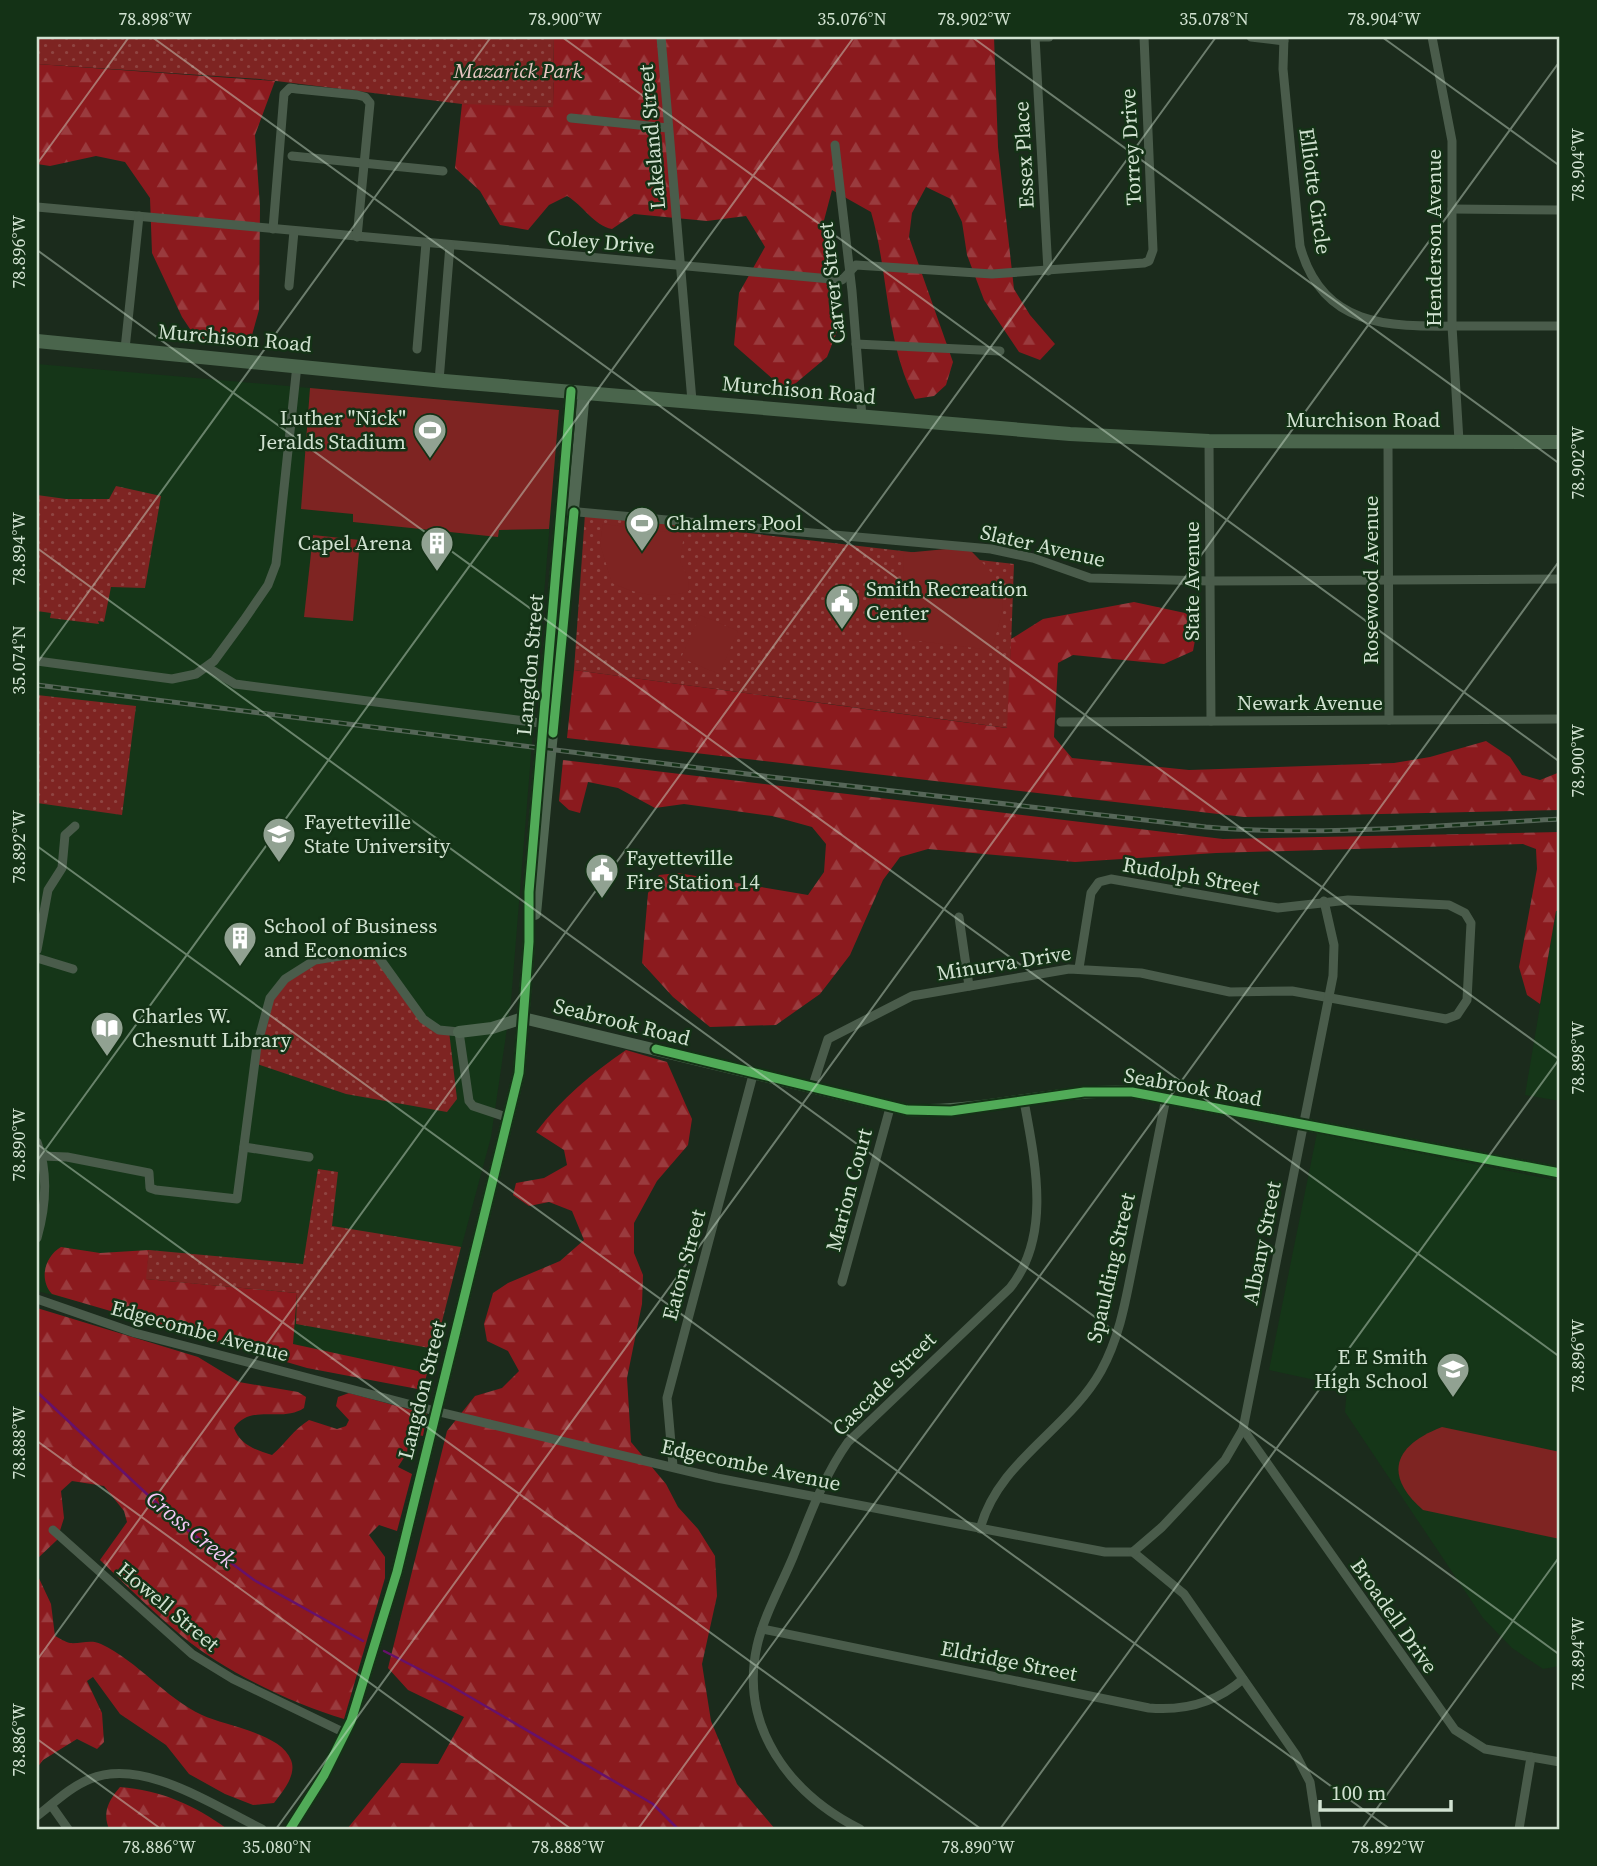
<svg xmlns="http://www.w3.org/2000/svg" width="1597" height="1866" viewBox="0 0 1597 1866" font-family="'Source Serif 4',serif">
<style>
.built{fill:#153618}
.green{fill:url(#green-dots)}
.forest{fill:url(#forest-firs)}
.pitch{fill:#7e2422}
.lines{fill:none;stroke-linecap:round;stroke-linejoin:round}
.stream{stroke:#66116b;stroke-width:2.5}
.street{stroke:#4a5c4b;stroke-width:9}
.secondary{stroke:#506752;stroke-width:12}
.primary{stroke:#4a654c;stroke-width:14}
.rail-casing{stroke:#566658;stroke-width:5}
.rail{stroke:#143216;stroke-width:2.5;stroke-dasharray:8;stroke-linecap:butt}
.cycleway-casing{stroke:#143216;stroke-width:13}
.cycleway{stroke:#51ab58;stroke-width:9}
.ticks{fill:none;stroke:#d1e2d1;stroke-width:2;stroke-opacity:0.45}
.labels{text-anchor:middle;stroke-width:5;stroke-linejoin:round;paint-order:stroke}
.park-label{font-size:21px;font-style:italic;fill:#e9c7c3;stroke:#143216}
.street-label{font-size:21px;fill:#d1e2d1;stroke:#143216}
.poi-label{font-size:21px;fill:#d1e2d1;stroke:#143216;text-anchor:start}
.water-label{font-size:23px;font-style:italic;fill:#f5c8f6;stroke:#143216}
.neatline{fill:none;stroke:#d1e2d1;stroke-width:2.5}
.ticks-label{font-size:18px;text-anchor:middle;fill:#d1e2d1}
</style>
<defs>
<pattern id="green-dots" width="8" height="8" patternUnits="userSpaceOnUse" patternTransform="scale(1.75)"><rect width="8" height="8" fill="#7e2422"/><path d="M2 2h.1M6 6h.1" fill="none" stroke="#8f4441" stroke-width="1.8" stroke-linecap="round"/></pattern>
<pattern id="forest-firs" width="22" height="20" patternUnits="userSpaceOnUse" patternTransform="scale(1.75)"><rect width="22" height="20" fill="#8b1a1e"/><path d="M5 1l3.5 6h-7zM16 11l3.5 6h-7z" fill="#9a3b3e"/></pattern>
</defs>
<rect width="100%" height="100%" fill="#1b2b1c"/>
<g class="built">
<path d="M37,364L559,410L511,1001L491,1137L423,1390L37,1291Z"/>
<path d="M1560,910V1101L1525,1095L1556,911Z"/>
<path d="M1317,1133L1560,1181V1666L1543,1669L1512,1648L1483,1618L1345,1412L1347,1387L1269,1370Z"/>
</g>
<g class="green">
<path d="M37,37H554L553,107L470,105L260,79L37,64Z"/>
<path d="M116,486L161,496L145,588L111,587L104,622L98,621L99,624L50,618L51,613L37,611V495L66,499H109Z"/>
<path d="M585,514L1014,564L1008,728L574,670Z"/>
<path d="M37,695L136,706L122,815L37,803Z"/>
<path d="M377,955L423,1019L449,1031L457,1099L447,1112L346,1094L254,1063L277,988L315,960Z"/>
<path d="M318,1169L338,1172L332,1226L461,1247L435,1349L296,1324L297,1293L145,1279L149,1250L303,1264Z"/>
</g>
<g class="forest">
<path d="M554,37H994L998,147L1014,289L1030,315L1055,344L1040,360L1019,352L984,300L967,255L962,222L951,199L926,187L912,213L909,237L953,362L946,385L934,396L915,399C885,342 889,273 871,212L832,190L822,228L838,329L827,357L796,383L783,388L734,345L739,293L765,247L746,216L707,221L634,214L612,229C594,226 583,205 567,196L549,205L528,230L500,225L480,191L455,168L462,104L553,107Z"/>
<path d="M37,64L275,81L255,135L260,207L259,310L252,335L224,346L196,338L182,317L152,253L150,198L125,162L96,156L50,166L37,164Z"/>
<path d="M1134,602L1185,613L1198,624L1193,651L1164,664L1073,655L1058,663L1054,737L1072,758L1189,770L1394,763L1430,757L1486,741L1510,757L1522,775L1540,780L1560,772V810L1244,817L567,738L574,670L1007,728L1011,639L1043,619Z"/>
<path d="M563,760L1223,839L1560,832V910L1556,911L1540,1004L1527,995L1519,967L1537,869L1536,849L1523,844L1216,853L1075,862L928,849L900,857L883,880L850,955L820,994L776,1025L710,1027L673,997L642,963L648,893L659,875L678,873L808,895L824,872L826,844L812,827L772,816L684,804L655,808L618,788L588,782L580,813L569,810L559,801Z"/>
<path d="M626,1050L667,1062L692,1119L688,1145L657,1181L634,1223V1253L643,1275L642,1304L627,1378L631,1442L666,1484L678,1507L698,1529L715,1556L717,1596L702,1664L711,1721L737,1784L775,1829H347L401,1763L438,1764L464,1717L408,1690L388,1668L447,1431L475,1396L502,1388L519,1371L508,1351L487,1341L484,1324L493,1293L508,1283L560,1261L584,1240L572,1211L549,1202L529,1206L513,1195L516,1183L544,1178L567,1165L564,1150L536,1132C562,1098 591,1074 626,1050Z"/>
<path d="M61,1247L100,1253L149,1250L146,1279L297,1293L293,1344L427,1373L423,1390L307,1368L52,1294C39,1280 44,1257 61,1247Z"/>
<path d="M37,1308L198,1357L239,1382L298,1392L306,1397L304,1408C282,1423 251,1403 234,1428C240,1445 256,1450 272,1455C286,1443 293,1430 309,1420L337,1429L346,1426L349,1420L336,1406L338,1397L349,1393L427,1414L423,1436L409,1433L407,1453L398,1467L412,1474L397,1531L379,1525L369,1535L385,1557V1578L344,1719C293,1704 224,1671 183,1637C154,1613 127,1586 100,1560L127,1522L124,1511L104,1486L72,1481L61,1491L64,1518L57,1540L37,1559Z"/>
<path d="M37,1574L51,1604L55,1636C59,1638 65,1642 70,1643C80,1644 91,1639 101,1644C139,1662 164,1697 202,1715C225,1726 281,1733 291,1760C297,1775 283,1791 274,1803L253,1805L225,1794L189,1774L166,1745L120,1714L93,1677L87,1681L102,1713L104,1742L97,1749L77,1739L43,1760L37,1768Z"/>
<path d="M120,1787C160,1790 195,1805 227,1829H109C102,1812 109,1800 120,1787Z"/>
</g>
<g class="pitch">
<path d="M310,388L559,410L549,529L499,530L498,537L353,522V514L301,509Z"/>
<path d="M603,524L684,534L680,562L688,577L689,591C665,600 634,594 612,583L600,544Z"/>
<path d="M313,535L360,540L353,621L304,617Z"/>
<path d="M967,547C1010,589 1009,594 991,650L902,639L904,553Z"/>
<path d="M700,615L738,631L719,674L681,658Z"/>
<path d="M1442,1427L1560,1452V1539L1423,1510C1382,1474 1395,1445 1442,1427Z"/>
</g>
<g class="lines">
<g class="stream">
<path d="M37,1392L177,1522L234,1565L254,1580L363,1641"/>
<path d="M384,1651L446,1683L653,1804L678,1829"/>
</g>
<g class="street">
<path d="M661,37L692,401"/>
<path d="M1035,37L1048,271"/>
<path d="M1035,37H1049"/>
<path d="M1251,37L1284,41"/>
<path d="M1284,37L1283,69L1300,246C1322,327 1388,327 1457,326C1492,326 1526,326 1560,326"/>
<path d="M1432,37L1452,141V326L1459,441"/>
<path d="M571,118L668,128"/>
<path d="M835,145L852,291L862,417"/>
<path d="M292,156L443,171"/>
<path d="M37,207L842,280L856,265L992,274L1144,263L1149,261L1153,250L1144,37"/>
<path d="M1452,209L1560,210"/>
<path d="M273,229L284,94L290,88L297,89L357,95L365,97L370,103L357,237"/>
<path d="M289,286L294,231"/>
<path d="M856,344L1000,351"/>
<path d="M125,349L139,216"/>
<path d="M417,349L426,243"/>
<path d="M439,381L450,245"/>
<path d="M1209,441L1211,721"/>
<path d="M1388,441L1389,720"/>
<path d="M567,511L991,549L1033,558L1090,578L1210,581L1560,579"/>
<path d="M37,661L172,679L196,674L214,661L244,620L268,585L276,564L297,365"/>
<path d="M207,667L235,684L548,724"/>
<path d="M1061,722L1560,719"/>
<path d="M959,917L969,986"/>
<path d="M37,950L48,890L62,868L65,835L75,826"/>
<path d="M37,958L73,969"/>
<path d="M812,1088L828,1039L912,996L1069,969L1141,973L1230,992L1292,991L1446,1019L1457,1015L1467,1000L1471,923L1465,913L1449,905L1348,900L1278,908L1111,879L1099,882L1091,893L1079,968"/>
<path d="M37,1142C49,1174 46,1206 37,1238"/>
<path d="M244,1147L309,1157"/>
<path d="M42,1156L67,1157L149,1173L150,1188L156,1190L237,1199L257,1046L270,998L285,979L315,960L365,952L377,955L423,1019L439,1030L459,1032L469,1101L473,1106L509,1118"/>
<path d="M842,1282L890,1108"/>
<path d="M37,1299L135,1333L435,1411L717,1478L1105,1552H1133L1184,1594L1296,1755L1310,1782L1317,1829"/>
<path d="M1243,1429L1455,1730L1485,1749L1560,1762"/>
<path d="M673,1466L667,1398L753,1075"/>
<path d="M980,1529C998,1461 1068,1430 1101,1371C1122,1333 1127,1291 1136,1249C1146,1199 1156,1148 1166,1098"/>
<path d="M53,1530L192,1654L233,1679L345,1733"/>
<path d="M1133,1552L1162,1527L1225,1460L1243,1429L1333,976L1334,945L1324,901"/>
<path d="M762,1629L1149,1708C1184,1711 1216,1703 1243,1679"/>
<path d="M51,1805L68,1829"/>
<path d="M37,1816C54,1803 70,1787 90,1779C143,1757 214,1806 262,1829"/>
<path d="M860,1829C790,1794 739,1727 757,1646C764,1615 781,1586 793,1557C809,1518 823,1477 848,1442L1010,1288C1052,1236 1035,1161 1024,1101"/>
<path d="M1519,1829L1531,1757"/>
</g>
<g class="secondary">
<path d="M535,914L584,392"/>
<path d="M459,1032L492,1028L523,1018L907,1110C983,1113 1057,1088 1132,1092L1560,1173"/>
<path d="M290,1829L324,1775L351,1721L397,1572L519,1073L529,942V892L571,391"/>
</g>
<path class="primary" d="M37,341L444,381L1070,434L1209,441L1560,442"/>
<defs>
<path id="rail" d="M37,685L771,777L1206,827C1323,837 1443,825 1560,819"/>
</defs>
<use href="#rail" class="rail-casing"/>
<use href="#rail" class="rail"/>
<defs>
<g id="cycleway">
<path d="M553,733L574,512"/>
<path d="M656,1049L907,1110L951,1111L1084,1092H1132L1560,1173"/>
<path d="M290,1829L324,1775L351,1721L397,1572L519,1073L529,942V892L571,391"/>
</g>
</defs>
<use href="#cycleway" class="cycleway-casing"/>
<use href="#cycleway" class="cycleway"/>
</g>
<path class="ticks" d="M152,37L1560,1060M562,37L1560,762M972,37L1560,464M1382,37L1560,166M37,164L129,37M37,250L1560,1357M37,548L1560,1655M37,663L491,37M37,846L1390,1829M37,1144L981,1829M37,1161L854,37M37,1441L571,1829M37,1660L1216,37M37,1739L161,1829M276,1829L1560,61M638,1829L1560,560M1000,1829L1560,1058M1362,1829L1560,1556"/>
<defs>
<symbol id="stadium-pin" viewBox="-11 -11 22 30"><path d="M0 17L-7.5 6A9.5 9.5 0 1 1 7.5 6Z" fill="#91a292" stroke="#143216"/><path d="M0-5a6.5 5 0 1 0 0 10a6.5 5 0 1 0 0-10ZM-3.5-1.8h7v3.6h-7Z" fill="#fff"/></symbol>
<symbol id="building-pin" viewBox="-11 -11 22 30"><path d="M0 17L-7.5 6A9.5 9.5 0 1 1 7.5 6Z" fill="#91a292" stroke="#143216"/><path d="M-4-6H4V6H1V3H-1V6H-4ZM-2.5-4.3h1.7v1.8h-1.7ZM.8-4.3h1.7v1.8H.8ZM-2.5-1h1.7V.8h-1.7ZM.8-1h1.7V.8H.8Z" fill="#fff"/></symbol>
<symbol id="civic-pin" viewBox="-11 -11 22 30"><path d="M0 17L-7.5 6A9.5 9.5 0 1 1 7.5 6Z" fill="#91a292" stroke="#143216"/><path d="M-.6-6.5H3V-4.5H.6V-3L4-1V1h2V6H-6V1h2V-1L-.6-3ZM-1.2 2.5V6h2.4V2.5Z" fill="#fff"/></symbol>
<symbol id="university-pin" viewBox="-11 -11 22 30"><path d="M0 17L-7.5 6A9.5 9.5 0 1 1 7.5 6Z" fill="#91a292" stroke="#143216"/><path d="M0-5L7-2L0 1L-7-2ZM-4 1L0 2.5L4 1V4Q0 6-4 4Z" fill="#fff"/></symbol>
<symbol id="library-pin" viewBox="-11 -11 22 30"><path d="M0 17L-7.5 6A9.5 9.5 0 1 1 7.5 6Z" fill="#91a292" stroke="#143216"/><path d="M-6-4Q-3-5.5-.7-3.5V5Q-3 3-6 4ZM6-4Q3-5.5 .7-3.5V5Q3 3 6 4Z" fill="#fff"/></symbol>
<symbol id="school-pin" viewBox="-11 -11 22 30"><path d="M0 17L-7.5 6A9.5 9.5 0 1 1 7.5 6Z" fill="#91a292" stroke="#143216"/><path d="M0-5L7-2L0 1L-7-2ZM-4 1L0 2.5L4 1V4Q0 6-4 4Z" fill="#fff"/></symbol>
</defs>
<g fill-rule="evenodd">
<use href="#stadium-pin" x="411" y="411" width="38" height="52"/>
<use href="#stadium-pin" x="623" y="504" width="38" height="52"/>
<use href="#building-pin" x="418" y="524" width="38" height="52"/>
<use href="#civic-pin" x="823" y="582" width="38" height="52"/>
<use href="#university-pin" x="260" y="815" width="38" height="52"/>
<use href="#civic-pin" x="583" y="851" width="38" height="52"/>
<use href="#building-pin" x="221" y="919" width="38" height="52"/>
<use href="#library-pin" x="88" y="1009" width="38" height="52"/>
<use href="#school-pin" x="1434" y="1350" width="38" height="52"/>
</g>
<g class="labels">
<g class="park-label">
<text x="518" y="78">Mazarick Park</text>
</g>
<g class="street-label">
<text transform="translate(652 137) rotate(-95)" y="7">Lakeland Street</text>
<text transform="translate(1131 147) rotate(-93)" y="7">Torrey Drive</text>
<text transform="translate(1024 155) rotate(-93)" y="7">Essex Place</text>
<text transform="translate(1315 191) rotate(82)" y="7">Elliotte Circle</text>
<text transform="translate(1434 238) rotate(-90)" y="7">Henderson Avenue</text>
<text transform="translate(601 242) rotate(5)" y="7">Coley Drive</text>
<text transform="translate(832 283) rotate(-96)" y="7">Carver Street</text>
<text transform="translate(235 338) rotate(5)" y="7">Murchison Road</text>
<text transform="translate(799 390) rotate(5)" y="7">Murchison Road</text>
<text x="1363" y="427">Murchison Road</text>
<text transform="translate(1043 546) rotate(13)" y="7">Slater Avenue</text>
<text transform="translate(1371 580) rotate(-90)" y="7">Rosewood Avenue</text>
<text transform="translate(1192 581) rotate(-90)" y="7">State Avenue</text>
<text transform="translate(530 665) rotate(-85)" y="7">Langdon Street</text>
<text x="1310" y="710">Newark Avenue</text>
<text transform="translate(1191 876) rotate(10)" y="7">Rudolph Street</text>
<text transform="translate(1004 963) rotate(-9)" y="7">Minurva Drive</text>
<text transform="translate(622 1022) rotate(14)" y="7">Seabrook Road</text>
<text transform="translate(1193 1087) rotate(10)" y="7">Seabrook Road</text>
<text transform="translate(849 1190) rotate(-75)" y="7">Marion Court</text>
<text transform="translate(1262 1243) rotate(-79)" y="7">Albany Street</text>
<text transform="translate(684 1265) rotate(-75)" y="7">Eaton Street</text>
<text transform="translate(1111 1268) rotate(-77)" y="7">Spaulding Street</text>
<text transform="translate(200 1331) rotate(15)" y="7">Edgecombe Avenue</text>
<text transform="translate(884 1384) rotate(-45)" y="7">Cascade Street</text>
<text transform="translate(422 1390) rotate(-76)" y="7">Langdon Street</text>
<text transform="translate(751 1465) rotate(12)" y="7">Edgecombe Avenue</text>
<text transform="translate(168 1607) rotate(40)" y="7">Howell Street</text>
<text transform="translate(1394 1616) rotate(55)" y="7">Broadell Drive</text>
<text transform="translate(1009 1661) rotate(11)" y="7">Eldridge Street</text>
</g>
<g class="poi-label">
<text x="406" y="425" text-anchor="end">Luther "Nick"<tspan x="406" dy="24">Jeralds Stadium</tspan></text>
<text x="666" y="530">Chalmers Pool</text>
<text x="412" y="550" text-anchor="end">Capel Arena</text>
<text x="866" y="596">Smith Recreation<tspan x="866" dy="24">Center</tspan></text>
<text x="304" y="829">Fayetteville<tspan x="304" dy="24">State University</tspan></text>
<text x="626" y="865">Fayetteville<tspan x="626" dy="24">Fire Station 14</tspan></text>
<text x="264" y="933">School of Business<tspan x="264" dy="24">and Economics</tspan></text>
<text x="132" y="1023">Charles W.<tspan x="132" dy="24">Chesnutt Library</tspan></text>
<text x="1428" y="1364" text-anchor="end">E E Smith<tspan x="1428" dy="24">High School</tspan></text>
</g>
<g class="water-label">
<text transform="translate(191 1529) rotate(39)" y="8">Cross Creek</text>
</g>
</g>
<rect width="1597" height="1866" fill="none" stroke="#143216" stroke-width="77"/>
<path d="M1320 1800v10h131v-10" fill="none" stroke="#d1e2d1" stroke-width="3.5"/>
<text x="1331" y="1800" font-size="21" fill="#d1e2d1" stroke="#143216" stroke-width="5" paint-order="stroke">100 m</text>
<rect x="38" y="38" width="1520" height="1790" class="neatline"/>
<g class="ticks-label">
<text x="155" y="25">78.898°W</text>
<text x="565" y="25">78.900°W</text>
<text x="852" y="25">35.076°N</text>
<text x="974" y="25">78.902°W</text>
<text x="1214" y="25">35.078°N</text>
<text x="1384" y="25">78.904°W</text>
<text transform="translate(1578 165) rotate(-90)" y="6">78.904°W</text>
<text transform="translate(19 252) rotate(-90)" y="6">78.896°W</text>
<text transform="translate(1578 463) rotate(-90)" y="6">78.902°W</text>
<text transform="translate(19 549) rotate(-90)" y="6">78.894°W</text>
<text transform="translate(19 660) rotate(-90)" y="6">35.074°N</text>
<text transform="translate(1578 761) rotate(-90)" y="6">78.900°W</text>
<text transform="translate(19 847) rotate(-90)" y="6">78.892°W</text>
<text transform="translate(1578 1058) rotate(-90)" y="6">78.898°W</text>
<text transform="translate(19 1145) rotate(-90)" y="6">78.890°W</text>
<text transform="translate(1578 1356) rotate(-90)" y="6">78.896°W</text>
<text transform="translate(19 1443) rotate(-90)" y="6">78.888°W</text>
<text transform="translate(1578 1654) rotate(-90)" y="6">78.894°W</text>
<text transform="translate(19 1740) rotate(-90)" y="6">78.886°W</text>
<text x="159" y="1853">78.886°W</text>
<text x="277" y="1853">35.080°N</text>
<text x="568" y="1853">78.888°W</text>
<text x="978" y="1853">78.890°W</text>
<text x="1388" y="1853">78.892°W</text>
</g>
</svg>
